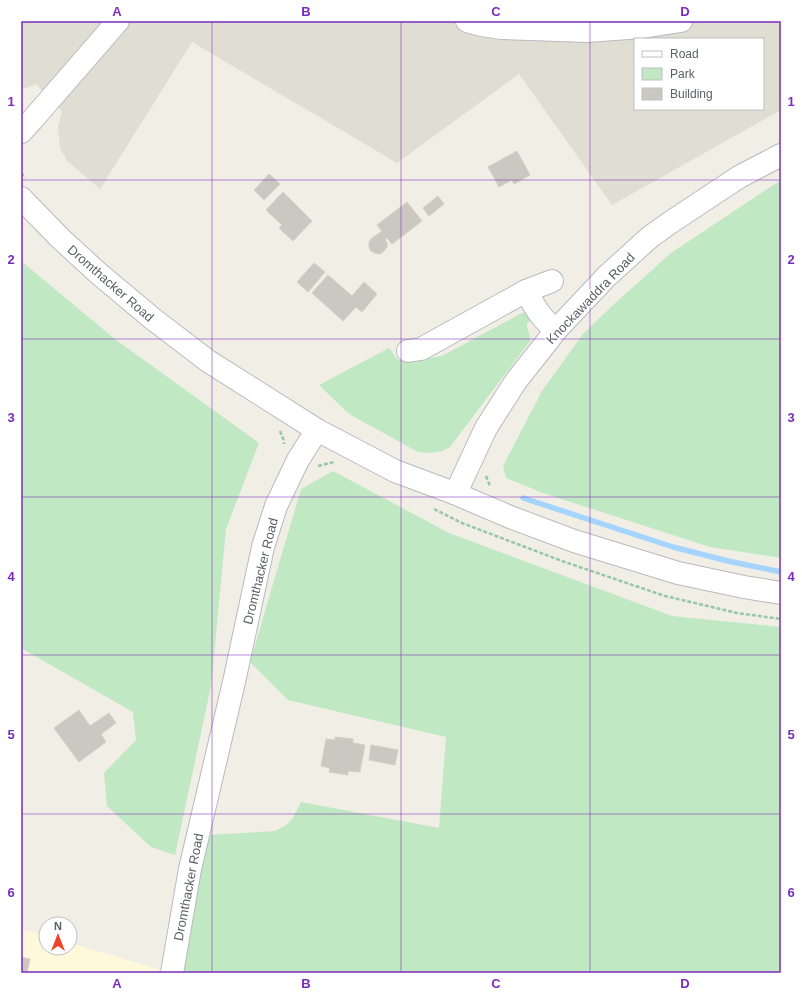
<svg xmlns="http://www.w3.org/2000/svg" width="802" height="994" viewBox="0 0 802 994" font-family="Arial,sans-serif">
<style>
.commercial{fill:#fff8da}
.education{fill:#e0ddd3;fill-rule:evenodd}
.green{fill:#c0e8c2}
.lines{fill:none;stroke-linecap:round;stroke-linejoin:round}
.stream{stroke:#a5d4ff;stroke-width:5.5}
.building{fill:#cbc8c2;stroke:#d5d0c3}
.minor-casing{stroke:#b7babf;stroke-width:24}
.path{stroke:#98c7a8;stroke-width:2.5;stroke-dasharray:4 2;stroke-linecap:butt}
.minor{stroke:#fff;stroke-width:22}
.grid{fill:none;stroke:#7b2cbf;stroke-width:1;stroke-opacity:0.55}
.labels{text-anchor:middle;stroke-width:3;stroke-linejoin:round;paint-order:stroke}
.street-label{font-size:13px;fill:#5c6066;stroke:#fff}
.neatline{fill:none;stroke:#7b2cbf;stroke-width:1.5}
.grid-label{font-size:13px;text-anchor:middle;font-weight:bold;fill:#7b2cbf}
</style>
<rect width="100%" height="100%" fill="#f0eee5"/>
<path class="commercial" d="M21,929L46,936V948H70V943L158,969V973H21Z"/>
<path class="education" d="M21,21H781V110L612,205L519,74L397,163L192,42L100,189L67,161L60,148L58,128L62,111L36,84L21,90ZM635,39H763V109H635Z"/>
<g class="green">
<path d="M781,180V558L710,547L543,493L506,478L503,466L542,391L583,334L612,306L671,253Z"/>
<path d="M21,261L116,340L259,443L226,529L211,686L175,855L151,847L107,806L104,773L136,740L133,712L21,648Z"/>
<path d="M524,312L532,321L527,323C526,329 531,334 530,341L450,447L442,451L431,453L418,452L349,414L319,385L389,348L398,360H416L442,356Z"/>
<path d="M333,471L449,533L672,616L781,627V973H178L209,835L275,831L285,826L293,818L301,802L439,828L446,737L288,700L250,662L301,489Z"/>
</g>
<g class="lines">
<path class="stream" d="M523,498L673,547L728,561L781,572"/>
</g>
<g class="building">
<path d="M517,151L530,175L514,184L512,180L499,187L488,167Z"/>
<path d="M269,174L280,184L264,200L254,190Z"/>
<path d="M283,192L312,221L293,241L279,228L282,225L266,210Z"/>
<path d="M438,196L444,204L429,216L423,208Z"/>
<path d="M407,202L422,221L392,244L387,238L385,240L387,242V247L384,251L380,254L375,253L371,251L369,247V242L372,238L382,231L377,225Z"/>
<path d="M314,263L325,272L308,292L297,282Z"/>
<path d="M328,275L352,296L364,282L377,294L362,312L356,307L343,321L312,293Z"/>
<path d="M79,710L90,726L109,713L116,723L101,734L106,742L79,762L54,728Z"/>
<path d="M335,737L353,739V743L365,745L360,772L348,771V775L329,772L330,768L321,766L326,739L335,740Z"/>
<path d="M371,745L398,750L395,765L369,760Z"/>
<path d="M21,957L30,959L27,973H21Z"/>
</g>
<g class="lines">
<defs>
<g id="minor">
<path d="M467,21L482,25L502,28L587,31L642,27L681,21"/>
<path d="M21,132L33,119L118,21"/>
<path d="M21,198L60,238L98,273L153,319L208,361L317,430L395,471L454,493L510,517L574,541L678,573L744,587L781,593"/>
<path d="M526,291C534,305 542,322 557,329"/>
<path d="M408,351L421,349L526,291L552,281"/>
<path d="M454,493L459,486L486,428L516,381L557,329L607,276L650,237L671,222L739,177L781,155"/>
<path d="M172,973L190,869L234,682L263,547L276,506L298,460L317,430"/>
</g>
</defs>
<use href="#minor" class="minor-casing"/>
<g class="path">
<path d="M21,173L25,178"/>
<path d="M280,431L284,441V444"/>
<path d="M318,466L334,462"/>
<path d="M486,476L490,486"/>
<path d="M434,509L462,523L562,561L665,596L737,613L781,619"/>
</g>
<use href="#minor" class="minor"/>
</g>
<path class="grid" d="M212,21V973M401,21V973M590,21V973M21,180H781M21,339H781M21,497H781M21,655H781M21,814H781"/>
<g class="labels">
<g class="street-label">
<text transform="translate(111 283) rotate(41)" y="5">Dromthacker Road</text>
<text transform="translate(590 298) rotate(-46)" y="5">Knockawaddra Road</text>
<text transform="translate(260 571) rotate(-76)" y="5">Dromthacker Road</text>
<text transform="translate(188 887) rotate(-79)" y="5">Dromthacker Road</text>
</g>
</g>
<rect width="802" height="994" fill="none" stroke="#ffffff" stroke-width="44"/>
<rect x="634" y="38" width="130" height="72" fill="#ffffff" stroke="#bebfc2"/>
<rect x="642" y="51" width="20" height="6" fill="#ffffff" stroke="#bebfc2"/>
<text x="670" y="58" font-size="12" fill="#5c6066">Road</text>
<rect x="642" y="68" width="20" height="12" fill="#c0e8c2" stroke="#bebfc2"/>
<text x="670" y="78" font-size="12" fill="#5c6066">Park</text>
<rect x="642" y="88" width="20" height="12" fill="#cbc8c2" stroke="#bebfc2"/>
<text x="670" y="98" font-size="12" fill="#5c6066">Building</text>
<g transform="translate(58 936)"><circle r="19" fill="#ffffff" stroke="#bebfc2"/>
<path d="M0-3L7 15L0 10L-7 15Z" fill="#f1422a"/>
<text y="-6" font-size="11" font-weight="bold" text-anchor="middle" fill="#5c6066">N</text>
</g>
<rect x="22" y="22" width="758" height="950" class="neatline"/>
<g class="grid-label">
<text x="117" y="16">A</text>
<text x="306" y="16">B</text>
<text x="496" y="16">C</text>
<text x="685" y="16">D</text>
<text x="11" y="106">1</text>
<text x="791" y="106">1</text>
<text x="11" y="264">2</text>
<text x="791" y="264">2</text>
<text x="11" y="422">3</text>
<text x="791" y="422">3</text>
<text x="11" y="581">4</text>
<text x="791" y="581">4</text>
<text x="11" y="739">5</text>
<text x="791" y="739">5</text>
<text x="11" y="897">6</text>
<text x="791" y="897">6</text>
<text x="117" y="988">A</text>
<text x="306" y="988">B</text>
<text x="496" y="988">C</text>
<text x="685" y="988">D</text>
</g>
</svg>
